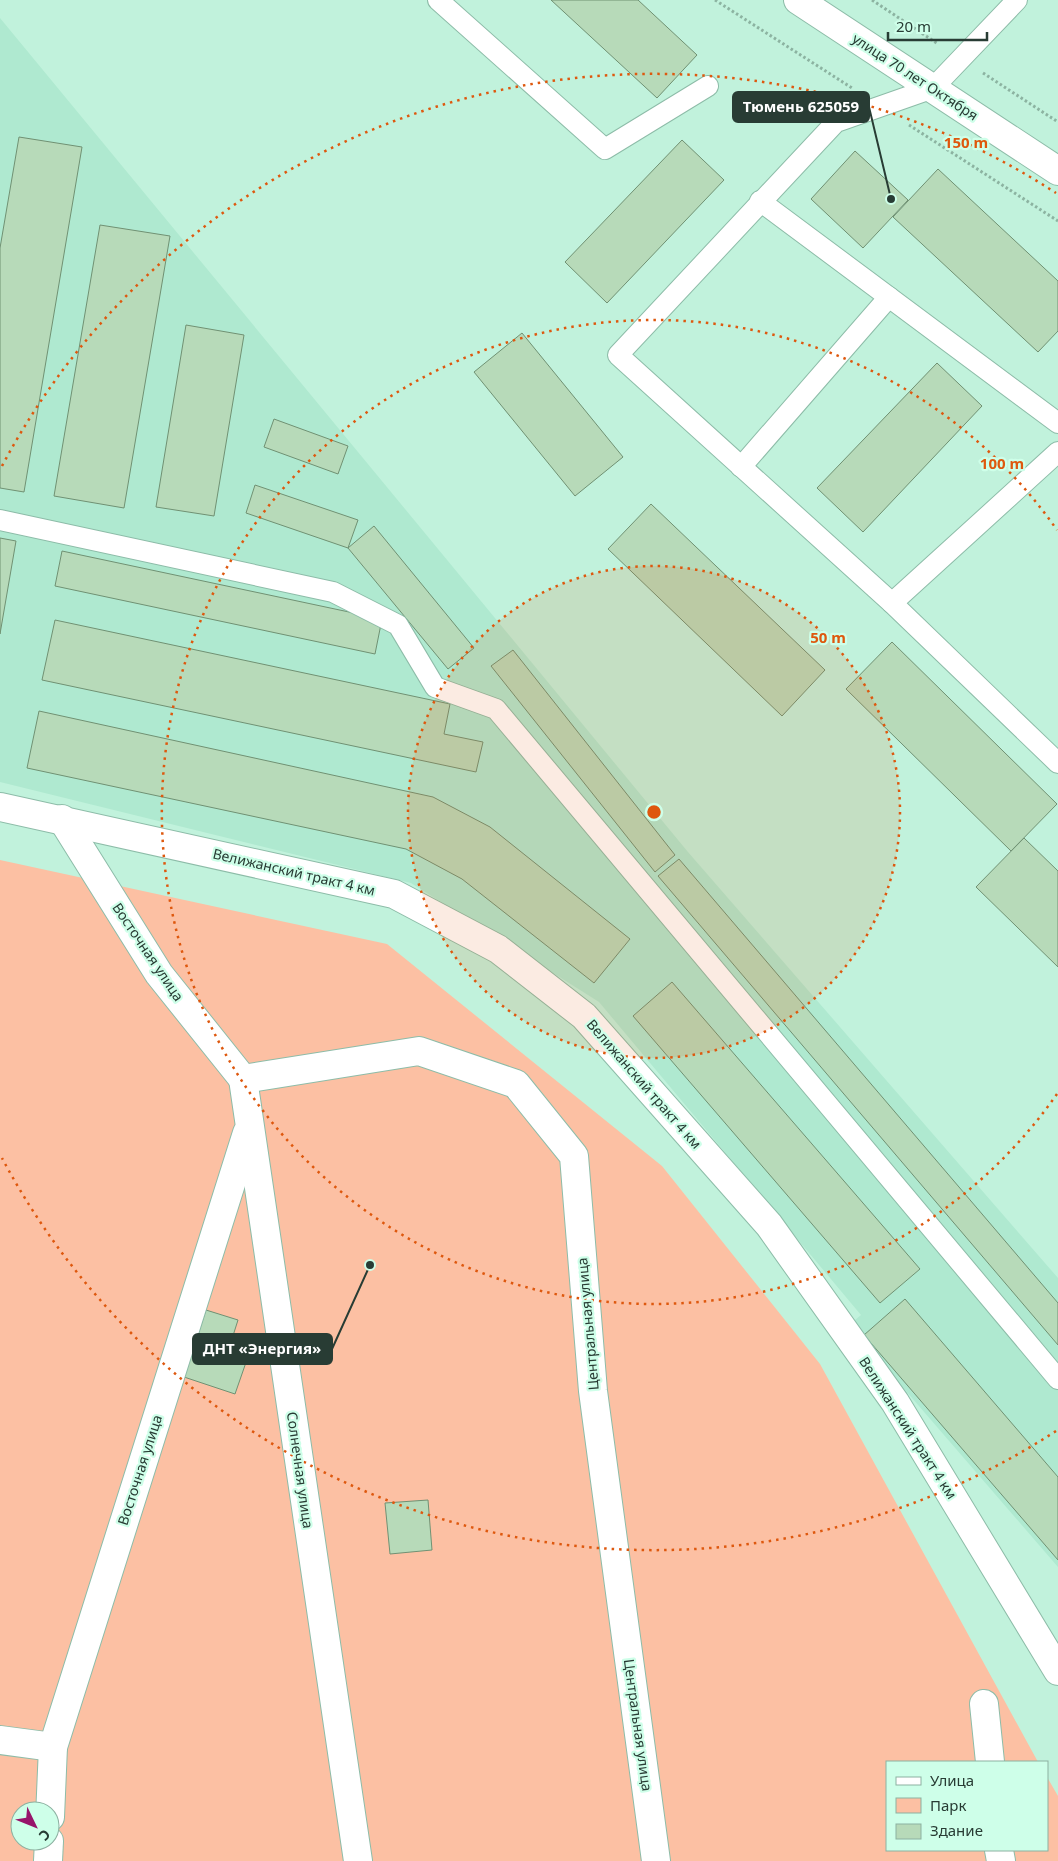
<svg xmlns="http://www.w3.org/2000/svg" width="1058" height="1861" viewBox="0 0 1058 1861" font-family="'Noto Sans',sans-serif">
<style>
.built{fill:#afe9d0}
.green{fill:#fcc0a3;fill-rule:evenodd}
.building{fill:#b7dab9;stroke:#709173}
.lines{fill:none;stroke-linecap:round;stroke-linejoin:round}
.lane-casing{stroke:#8dbca8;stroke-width:22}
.street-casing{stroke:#8dbca8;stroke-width:30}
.path{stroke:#8cb3a1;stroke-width:3;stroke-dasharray:2.5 2.5;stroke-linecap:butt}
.lane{stroke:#fff;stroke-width:20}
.street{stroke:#fff;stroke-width:28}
.ring{fill:none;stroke:#de580e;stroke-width:2.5;stroke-dasharray:2.5 5}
.labels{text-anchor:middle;stroke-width:4.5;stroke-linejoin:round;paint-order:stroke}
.street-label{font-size:14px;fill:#283c34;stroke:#ceffe9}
.centre{fill:#de580e;stroke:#ceffe9;stroke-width:2.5}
.ring-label{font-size:15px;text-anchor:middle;font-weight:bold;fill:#de580e;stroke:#ceffe9;stroke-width:4.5;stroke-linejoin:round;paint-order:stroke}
.leader{fill:none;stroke:#283c34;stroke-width:2}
.callout-dot{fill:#283c34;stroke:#ceffe9;stroke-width:2}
.callout{fill:#283c34;stroke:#283c34;stroke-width:2}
.callout-label{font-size:15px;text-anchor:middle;font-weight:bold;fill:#fff}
</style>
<rect width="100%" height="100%" fill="#c1f2dc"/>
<path class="built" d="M0,18L688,852L1058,1278V1567L849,1325L861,1315L599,1002L411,883L0,782Z"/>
<path class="green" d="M0,860L387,944L662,1166L820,1364L1038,1762H887V1850H1047V1777L1058,1796V1861H0ZM20,1811H50V1841H20Z"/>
<g class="building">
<path d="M551,0H638L697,55L657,98Z"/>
<path d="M19,137L82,147L24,492L0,488V248Z"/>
<path d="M682,140L724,180L607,303L565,262Z"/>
<path d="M855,151L908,200L863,248L811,199Z"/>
<path d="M938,169L1058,281V331L1038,352L893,217Z"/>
<path d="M100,225L170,236L124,508L54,496Z"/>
<path d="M186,325L244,335L214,516L156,507Z"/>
<path d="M522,333L623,457L575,496L474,372Z"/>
<path d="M937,363L982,406L863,532L817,488Z"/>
<path d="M274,419L348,446L338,474L264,447Z"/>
<path d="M255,485L358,520L348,548L246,513Z"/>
<path d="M651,504L825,670L782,716L608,549Z"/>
<path d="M374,526L474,648L448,669L348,548Z"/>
<path d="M0,538L16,541L0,634Z"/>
<path d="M62,551L382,619L375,654L55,586Z"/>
<path d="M55,620L450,704L444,734L483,742L476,772L42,680Z"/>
<path d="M892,642L1057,804L1011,851L846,689Z"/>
<path d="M513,650L675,855L655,872L491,666Z"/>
<path d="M39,711L433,797L490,827L630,939L594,983L462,879L406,849L27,768Z"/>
<path d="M1024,838L1058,871V967L976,887Z"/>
<path d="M679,859L1058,1303V1345L658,876Z"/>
<path d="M672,982L920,1269L880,1303L633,1016Z"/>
<path d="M905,1299L1058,1477V1560L864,1335Z"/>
<path d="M206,1310L238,1320L231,1342L251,1348L235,1394L184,1377Z"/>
<path d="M428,1500L432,1550L390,1554L385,1503Z"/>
</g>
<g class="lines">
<defs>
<g id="lane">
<path d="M438,0L605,149L708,86"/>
<path d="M1017,0L933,88L836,122L618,355L892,603L1058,763"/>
<path d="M760,201L1058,423"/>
<path d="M741,467L889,297"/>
<path d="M0,520L333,592L398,625L435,687L496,709L1058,1379"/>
<path d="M892,603L1058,452"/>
</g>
<g id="street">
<path d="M798,0L1058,171"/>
<path d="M0,807L394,894L498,949L584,1016L769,1225L895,1402L1058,1671"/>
<path d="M62,819L159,974L243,1079"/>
<path d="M243,1079L419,1051L516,1084L574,1156L593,1391L656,1861"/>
<path d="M243,1079L358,1861"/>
<path d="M984,1704L990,1762"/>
<path d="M0,1740L53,1747"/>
<path d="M50,1817L53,1747L247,1133"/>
<path d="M999,1850L1001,1861"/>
<path d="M48,1861L49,1841"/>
</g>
</defs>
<use href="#lane" class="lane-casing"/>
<use href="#street" class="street-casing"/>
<g class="path">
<path d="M715,0L852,88"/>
<path d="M872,0L938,44"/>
<path d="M983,73L1058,122"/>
<path d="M909,125L1058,221"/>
</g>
<use href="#lane" class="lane"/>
<use href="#street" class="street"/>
</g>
<circle cx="654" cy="812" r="246" fill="#de580e" fill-opacity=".12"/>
<g class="ring">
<circle cx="654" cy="812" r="246"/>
<path d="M1057 1094A492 492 0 1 1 1057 530"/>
<path d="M1056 1431A738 738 0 0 1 2 1158M2 466A738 738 0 0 1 1056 193"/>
</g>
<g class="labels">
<g class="street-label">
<text transform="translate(915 77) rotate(33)" y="5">улица 70 лет Октября</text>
<text transform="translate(294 872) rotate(13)" y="5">Велижанский тракт 4 км</text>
<text transform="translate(148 952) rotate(56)" y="5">Восточная улица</text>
<text transform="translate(644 1084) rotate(49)" y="5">Велижанский тракт 4 км</text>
<text transform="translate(588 1324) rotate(-95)" y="5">Центральная улица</text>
<text transform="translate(908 1428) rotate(57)" y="5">Велижанский тракт 4 км</text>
<text transform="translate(140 1470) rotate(-72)" y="5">Восточная улица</text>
<text transform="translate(300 1470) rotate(82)" y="5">Солнечная улица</text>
<text transform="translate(638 1725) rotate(82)" y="5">Центральная улица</text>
</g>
</g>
<circle cx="654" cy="812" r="8" class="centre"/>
<g class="ring-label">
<text x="966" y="148">150 m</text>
<text x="1002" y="469">100 m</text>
<text x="828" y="643">50 m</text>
</g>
<path class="leader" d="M891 199L869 107M370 1265L332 1349"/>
<g class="callout-dot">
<circle cx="891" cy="199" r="5"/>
<circle cx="370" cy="1265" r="5"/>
</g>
<g class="callout">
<rect x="733" y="92" width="136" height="30" rx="5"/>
<rect x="193" y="1334" width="139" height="30" rx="5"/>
</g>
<g class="callout-label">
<text x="801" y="112">Тюмень 625059</text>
<text x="262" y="1354">ДНТ «Энергия»</text>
</g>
<rect x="886" y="1761" width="162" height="90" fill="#ceffe9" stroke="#8cb1a1"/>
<rect x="896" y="1777" width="25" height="8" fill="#ffffff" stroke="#8cb1a1"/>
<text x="930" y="1786" font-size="15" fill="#283c34">Улица</text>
<rect x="896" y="1798" width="25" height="15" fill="#fcc0a3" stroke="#8cb1a1"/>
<text x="930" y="1811" font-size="15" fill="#283c34">Парк</text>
<rect x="896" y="1824" width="25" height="15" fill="#b7dab9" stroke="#8cb1a1"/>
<text x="930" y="1836" font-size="15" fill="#283c34">Здание</text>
<g transform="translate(35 1826) rotate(133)"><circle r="24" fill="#ceffe9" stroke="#8cb1a1"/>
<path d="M0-4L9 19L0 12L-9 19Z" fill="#97146b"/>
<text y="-8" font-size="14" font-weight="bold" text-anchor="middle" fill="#283c34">С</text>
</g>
<path d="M888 32v8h99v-8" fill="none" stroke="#283c34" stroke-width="2.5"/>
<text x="896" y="32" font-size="15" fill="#283c34" stroke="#ceffe9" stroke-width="4" paint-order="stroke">20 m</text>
</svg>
